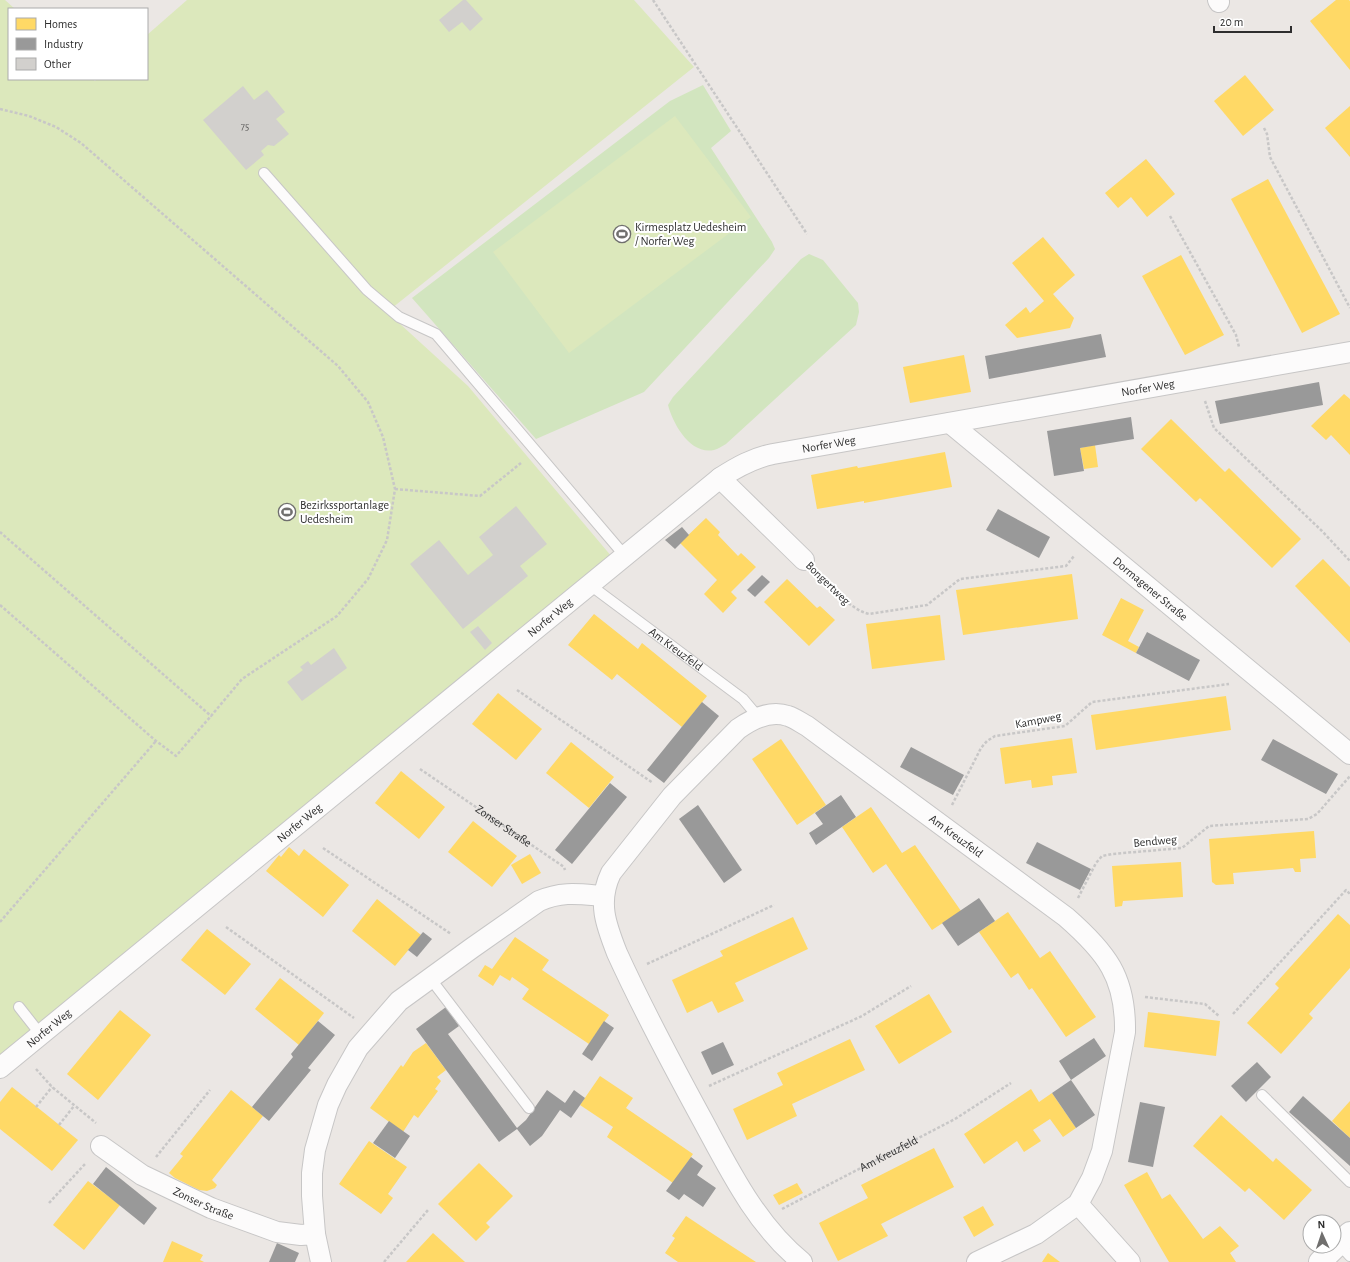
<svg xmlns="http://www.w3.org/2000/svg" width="1350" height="1262" viewBox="0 0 1350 1262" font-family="'Alegreya Sans',sans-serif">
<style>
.green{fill:#d2e5bf}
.pitch{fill:#dce8bc}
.homes{fill:#ffd966}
.industry{fill:#999}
.building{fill:#d2d0cd}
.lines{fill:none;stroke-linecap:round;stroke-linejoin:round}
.lane-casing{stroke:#c7c6c6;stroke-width:12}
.street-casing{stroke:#c7c6c6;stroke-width:22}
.secondary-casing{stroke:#c7c6c6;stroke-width:24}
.path{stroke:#c8c7c7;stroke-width:2.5;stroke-dasharray:3 2;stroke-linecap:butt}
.lane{stroke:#fcfbfb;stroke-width:10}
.street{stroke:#fcfbfb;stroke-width:20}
.secondary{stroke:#fcfbfb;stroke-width:22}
.labels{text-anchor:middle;stroke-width:4;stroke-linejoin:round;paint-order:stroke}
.number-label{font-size:10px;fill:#585756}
.poi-label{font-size:12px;fill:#2e2e2e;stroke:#fff;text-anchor:start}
.street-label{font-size:12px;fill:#2e2e2e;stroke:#fff}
</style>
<rect width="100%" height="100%" fill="#ebe7e4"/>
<g class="green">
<path d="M703,85L731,131L711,148L772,242L775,249L769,258L644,392L536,439L412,298L670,101Z"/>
<path d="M809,254L823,260L858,303L859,312L856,325L726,444C722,446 718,449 714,450C690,455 673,424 668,405L673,397L801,259Z"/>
</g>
<g class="pitch">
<path d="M0,0H5L15,9H9V79H92L95,81L97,79H147V35L187,0H634L694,67L387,312L468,386L612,557L0,1058Z"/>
<path d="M675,116L751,217L569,353L493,252Z"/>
</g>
<g class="homes">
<path d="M1336,0H1349L1350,1V70L1310,21Z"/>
<path d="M1245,75L1274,110L1243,136L1214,101Z"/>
<path d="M1350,106V157L1325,128Z"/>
<path d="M1146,159L1175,194L1147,217L1131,197L1118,208L1105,193Z"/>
<path d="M1268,179L1340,314L1302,333L1231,199Z"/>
<path d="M1043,237L1075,275L1053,294L1074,318L1070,328L1017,338L1005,325L1026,307L1030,313L1044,301L1012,263Z"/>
<path d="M1181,255L1224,335L1185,355L1142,276Z"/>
<path d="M964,355L971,392L910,403L903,367Z"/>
<path d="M1344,394L1350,399V455L1331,435L1326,440L1311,426Z"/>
<path d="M1171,419L1225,472L1229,468L1301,539L1272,568L1200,498L1196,502L1141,449Z"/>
<path d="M1095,445L1098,467L1084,469L1080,448Z"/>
<path d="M945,452L952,487L864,503V501L817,509L811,475L857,466L858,468Z"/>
<path d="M706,518L720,532L718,535L738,556L741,553L756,567L731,592L737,598L723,613L704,594L717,580L680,543Z"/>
<path d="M1323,559L1350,587V643L1295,586Z"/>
<path d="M1072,574L1078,619L963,635L956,590Z"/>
<path d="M787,579L817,608L820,606L835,620L809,646L764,602Z"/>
<path d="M1121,598L1144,610L1128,641L1139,647L1136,653L1102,635Z"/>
<path d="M594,614L638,649L642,643L707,696L682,727L617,674L612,680L568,645Z"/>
<path d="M940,615L945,660L872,669L866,624Z"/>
<path d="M498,693L542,729L516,760L472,724Z"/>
<path d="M1226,696L1231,730L1096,750L1091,715Z"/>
<path d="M1072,738L1077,773L1052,776L1053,785L1032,788L1031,780L1005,784L1000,748Z"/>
<path d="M781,739L826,805L797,825L752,759Z"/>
<path d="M571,742L614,777L589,808L546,773Z"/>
<path d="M401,771L445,807L419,839L375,803Z"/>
<path d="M871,807L902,853L915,845L961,911L932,930L886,864L873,873L842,827Z"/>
<path d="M473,821L517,856L492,887L448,852Z"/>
<path d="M1314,831L1316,858L1300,859L1301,872H1295L1293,868L1233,873L1234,884L1216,885L1212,882L1209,839Z"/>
<path d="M289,847L299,856L304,849L349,885L323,917L266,871L279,855L281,857Z"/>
<path d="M530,854L541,873L522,884L511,865Z"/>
<path d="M1181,862L1183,897L1123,901L1122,906L1115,907L1112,866Z"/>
<path d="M377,899L421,935L395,966L352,931Z"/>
<path d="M1008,912L1040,958L1050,951L1096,1017L1066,1037L1032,988L1029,990L1018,973L1011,978L979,932Z"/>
<path d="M1338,914L1350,925V968L1309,1014L1313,1018L1281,1054L1247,1023L1279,988L1275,984Z"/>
<path d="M793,917L808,949L735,983L744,1001L718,1013L712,1001L687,1013L672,980L723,956L720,951Z"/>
<path d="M207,929L251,964L225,995L181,960Z"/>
<path d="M515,937L549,960L542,970L609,1015L589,1044L522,999L529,989L512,977L510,981L500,975L493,986L478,976L485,965L492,969Z"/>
<path d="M280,978L324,1013L299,1045L255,1009Z"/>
<path d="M929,994L952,1032L899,1064L875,1026Z"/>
<path d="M120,1010L151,1035L98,1100L67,1074Z"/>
<path d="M1148,1012L1220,1021L1216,1056L1144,1047Z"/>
<path d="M850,1039L865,1070L792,1104L797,1116L747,1140L733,1109L783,1085L777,1073Z"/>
<path d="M426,1043L446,1070L437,1077L441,1081L435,1089L438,1091L418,1118L414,1115L403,1132L370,1108L401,1065L403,1067L413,1052Z"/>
<path d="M600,1076L633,1098L626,1108L693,1154L673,1183L607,1137L613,1127L580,1105Z"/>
<path d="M12,1087L78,1140L52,1171L0,1129V1102Z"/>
<path d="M1031,1089L1039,1102L1052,1093L1076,1128L1063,1137L1050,1119L1033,1130L1041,1141L1024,1152L1017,1141L984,1164L964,1134Z"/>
<path d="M231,1090L263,1116L212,1180L217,1185L215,1188L207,1191L199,1190L175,1178L169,1173L183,1156L180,1154Z"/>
<path d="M1350,1101V1138L1332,1121Z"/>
<path d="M1221,1115L1273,1162L1276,1158L1312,1190L1284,1220L1249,1188L1245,1192L1193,1146Z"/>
<path d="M369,1141L407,1167L388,1194L393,1198L381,1214L339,1184Z"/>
<path d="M934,1148L954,1187L881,1224L888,1236L838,1261L819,1223L868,1198L861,1185Z"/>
<path d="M479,1163L513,1196L486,1223L490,1227L476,1241L438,1204Z"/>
<path d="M1147,1172L1162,1199L1170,1194L1203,1239L1220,1226L1239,1246L1230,1253L1236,1262H1169L1124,1185Z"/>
<path d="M88,1181L120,1205L84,1250L53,1225Z"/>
<path d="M797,1183L803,1193L779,1205L773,1195Z"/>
<path d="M983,1206L994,1225L974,1237L963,1217Z"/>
<path d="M686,1216L713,1234L756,1262H678L665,1253L675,1238L672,1236Z"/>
<path d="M433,1233L465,1262H406Z"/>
<path d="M172,1241L203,1255L200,1260L204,1262H163Z"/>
<path d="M1048,1253L1060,1262H1042Z"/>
</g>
<g class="industry">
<path d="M1101,334L1106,357L989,379L985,356Z"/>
<path d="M1319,382L1323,405L1220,424L1215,401Z"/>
<path d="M1131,417L1134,439L1080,448L1084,471L1054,476L1047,431Z"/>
<path d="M998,509L1050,537L1039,558L986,530Z"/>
<path d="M682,527L689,535L675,549L665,540Z"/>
<path d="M762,575L770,582L755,597L747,590Z"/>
<path d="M1147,632L1200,660L1189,681L1136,653Z"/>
<path d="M702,702L719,716L664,783L647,770Z"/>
<path d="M1273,739L1338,774L1326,794L1261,760Z"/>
<path d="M911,747L964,775L953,795L900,767Z"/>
<path d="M610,783L627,797L572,864L555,850Z"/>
<path d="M841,795L856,817L816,845L809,833L823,824L815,813Z"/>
<path d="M698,805L742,870L724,883L679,819Z"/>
<path d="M1037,842L1091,869L1080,890L1026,863Z"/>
<path d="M979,898L995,921L958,946L942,923Z"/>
<path d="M423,932L432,939L417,957L408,950Z"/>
<path d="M446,1007L459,1026L448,1034L517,1128L526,1120L547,1090L565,1103L574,1090L585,1098L571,1118L560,1110L542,1136L530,1146L517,1129L499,1142L416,1029Z"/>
<path d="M318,1021L335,1035L308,1068L311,1070L269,1121L252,1107L293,1057L291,1054Z"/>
<path d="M604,1021L614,1028L592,1061L582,1054Z"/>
<path d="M1094,1038L1106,1056L1071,1080L1059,1061Z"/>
<path d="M723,1042L734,1065L712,1075L701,1052Z"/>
<path d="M1257,1062L1271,1077L1246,1102L1231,1086Z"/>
<path d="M1071,1080L1095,1115L1076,1128L1052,1093Z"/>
<path d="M1303,1096L1350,1138V1166L1289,1112Z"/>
<path d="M1140,1102L1165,1107L1153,1167L1128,1162Z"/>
<path d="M389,1121L410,1136L395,1158L373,1143Z"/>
<path d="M691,1157L703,1166L697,1175L716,1188L703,1207L684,1194L679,1200L666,1191Z"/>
<path d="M106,1167L157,1208L144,1225L93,1184Z"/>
<path d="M277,1243L299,1253L295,1262H269Z"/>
</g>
<g class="building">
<path d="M463,0H466L483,19L470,31L462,22L449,32L439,20Z"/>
<path d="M243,86L254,100L267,90L285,112L276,119L289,134L274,146L268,145L261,151L264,155L246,170L203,120Z"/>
<path d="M516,506L547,544L520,566L528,576L463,629L410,564L439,540L468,575L493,555L479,537Z"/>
<path d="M478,626L492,643L485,650L470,632Z"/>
<path d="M334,648L347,668L302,701L287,682L303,670L300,667L308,661L311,665Z"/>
</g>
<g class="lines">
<defs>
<g id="lane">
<path d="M264,173L367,290L399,317L436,334L625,556"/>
<path id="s3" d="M590,585L743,699L759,718"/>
<path d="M430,978L529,1108"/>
<path d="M19,1007L41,1035"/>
<path d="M1262,1095L1350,1182"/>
<path d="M1339,1244L1350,1256"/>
</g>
<g id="street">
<path d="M1218,0L1219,2"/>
<path id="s4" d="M950,423L1350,754"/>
<path d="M720,478L804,560"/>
<path id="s5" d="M0,1068L720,478C737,467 753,458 773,454L1350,352"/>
<path id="s6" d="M101,1146L142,1175L211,1208L277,1232L301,1235L315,1234L321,1262"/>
<path d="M1078,1204L1130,1262"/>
<path d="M315,1234L312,1196V1173L315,1150L328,1105L337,1085L358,1048L399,1001L472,948L539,901C562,891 579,894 603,896"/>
<path id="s7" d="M802,1262C757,1226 730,1171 703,1121C673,1066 643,1010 617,953C606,925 597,902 611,873L672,796L738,729C752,719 771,710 788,716C795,718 801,723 807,726L1066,917C1106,952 1126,977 1125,1032L1102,1151L1092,1178L1078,1204L1036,1234L977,1262"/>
</g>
<path id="secondary" d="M1320,1262L1350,1233"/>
</defs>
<use href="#lane" class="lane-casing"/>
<use href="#street" class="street-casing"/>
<use href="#secondary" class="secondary-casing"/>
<g class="path">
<path d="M653,0L807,234"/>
<path d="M0,109L29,116L56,127L81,143L338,366L368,402L383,437L395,489L387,540L368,579L337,616L242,679L211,716L0,532"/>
<path d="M1264,128L1267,134L1270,157L1350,308"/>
<path d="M1170,216L1236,335L1239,347"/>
<path d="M1205,401L1214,428L1322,531L1350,561"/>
<path d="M395,489L480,496L521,463"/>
<path d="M820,575C835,589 849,609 869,614L927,605L960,579L1066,566L1074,556"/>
<path d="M0,605L156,741L176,756L211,716"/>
<path d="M517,690L653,783"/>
<path id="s1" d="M420,769L564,867L565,870"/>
<path d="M952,805L981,748L987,741L995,736L1065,726L1092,702L1229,684"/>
<path d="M323,848L451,934"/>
<path d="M1078,898L1096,863L1102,856L1112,854L1182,848L1209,826L1308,819L1317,814L1350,776"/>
<path d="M0,922L156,741"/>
<path d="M226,927L354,1018"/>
<path d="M647,964L774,905"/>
<path d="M1145,997L1205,1004L1219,1016"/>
<path d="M1233,1014L1346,890L1350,894"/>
<path d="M36,1069L52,1087L96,1123"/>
<path d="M709,1086L862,1016L911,986"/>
<path d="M36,1107L52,1087"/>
<path d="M59,1125L74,1106"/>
<path d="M156,1157L210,1090"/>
<path d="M49,1203L85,1164"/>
<path id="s2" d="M782,1209L955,1119L1011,1083"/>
<path d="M384,1262L428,1210"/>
</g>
<use href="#lane" class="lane"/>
<use href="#street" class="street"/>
<use href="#secondary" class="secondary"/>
</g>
<defs>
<symbol id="stadium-ring" viewBox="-11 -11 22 22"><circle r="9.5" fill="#fff" stroke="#706f6e" stroke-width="1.5"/><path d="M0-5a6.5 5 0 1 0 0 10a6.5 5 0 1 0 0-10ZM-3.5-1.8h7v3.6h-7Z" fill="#706f6e"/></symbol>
</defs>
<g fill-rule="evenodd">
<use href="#stadium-ring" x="612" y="224" width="20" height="20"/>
<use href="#stadium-ring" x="277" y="502" width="20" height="20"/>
</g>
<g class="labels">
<g class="number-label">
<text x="245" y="130">75</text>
</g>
<g class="poi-label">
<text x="635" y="231">Kirmesplatz Uedesheim<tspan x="635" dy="14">/ Norfer Weg</tspan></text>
<text x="300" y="509">Bezirkssportanlage<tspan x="300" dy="14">Uedesheim</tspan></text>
</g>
<g class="street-label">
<text dy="4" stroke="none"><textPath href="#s5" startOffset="1370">Norfer Weg</textPath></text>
<text dy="4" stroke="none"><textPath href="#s5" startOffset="1046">Norfer Weg</textPath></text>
<text transform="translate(828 583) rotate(44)" y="4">Bongertweg</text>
<text dy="4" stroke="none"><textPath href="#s4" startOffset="260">Dormagener Straße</textPath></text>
<text dy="4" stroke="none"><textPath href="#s5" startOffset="711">Norfer Weg</textPath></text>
<text dy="4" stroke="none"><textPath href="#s3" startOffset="107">Am Kreuzfeld</textPath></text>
<text transform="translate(1038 720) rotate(-11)" y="4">Kampweg</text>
<text dy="4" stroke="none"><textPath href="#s5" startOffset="387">Norfer Weg</textPath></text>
<text dy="4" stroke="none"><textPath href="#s1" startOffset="101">Zonser Straße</textPath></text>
<text dy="4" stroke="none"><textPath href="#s7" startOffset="898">Am Kreuzfeld</textPath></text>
<text transform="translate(1155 841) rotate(-5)" y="4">Bendweg</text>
<text dy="4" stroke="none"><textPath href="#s5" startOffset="63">Norfer Weg</textPath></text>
<text dy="4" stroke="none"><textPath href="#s2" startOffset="120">Am Kreuzfeld</textPath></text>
<text dy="4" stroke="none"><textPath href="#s6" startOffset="118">Zonser Straße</textPath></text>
</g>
</g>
<rect x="8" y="8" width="140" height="72" fill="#ffffff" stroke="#ababab"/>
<rect x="16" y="18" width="20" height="12" fill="#ffd966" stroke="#ababab"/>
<text x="44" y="28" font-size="12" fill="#2e2e2e">Homes</text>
<rect x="16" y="38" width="20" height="12" fill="#999999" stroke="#ababab"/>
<text x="44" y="48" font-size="12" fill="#2e2e2e">Industry</text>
<rect x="16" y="58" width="20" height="12" fill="#d2d0cd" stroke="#ababab"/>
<text x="44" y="68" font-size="12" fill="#2e2e2e">Other</text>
<g transform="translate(1322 1234) rotate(357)"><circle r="19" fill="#ffffff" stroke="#ababab"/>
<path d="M0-3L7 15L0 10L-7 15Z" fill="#706f6e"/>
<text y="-6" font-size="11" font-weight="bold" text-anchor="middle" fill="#2e2e2e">N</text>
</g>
<path d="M1214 26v6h77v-6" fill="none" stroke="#2e2e2e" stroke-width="2"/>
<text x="1220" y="26" font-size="12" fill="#2e2e2e" stroke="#ffffff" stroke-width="3" paint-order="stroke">20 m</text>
</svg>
